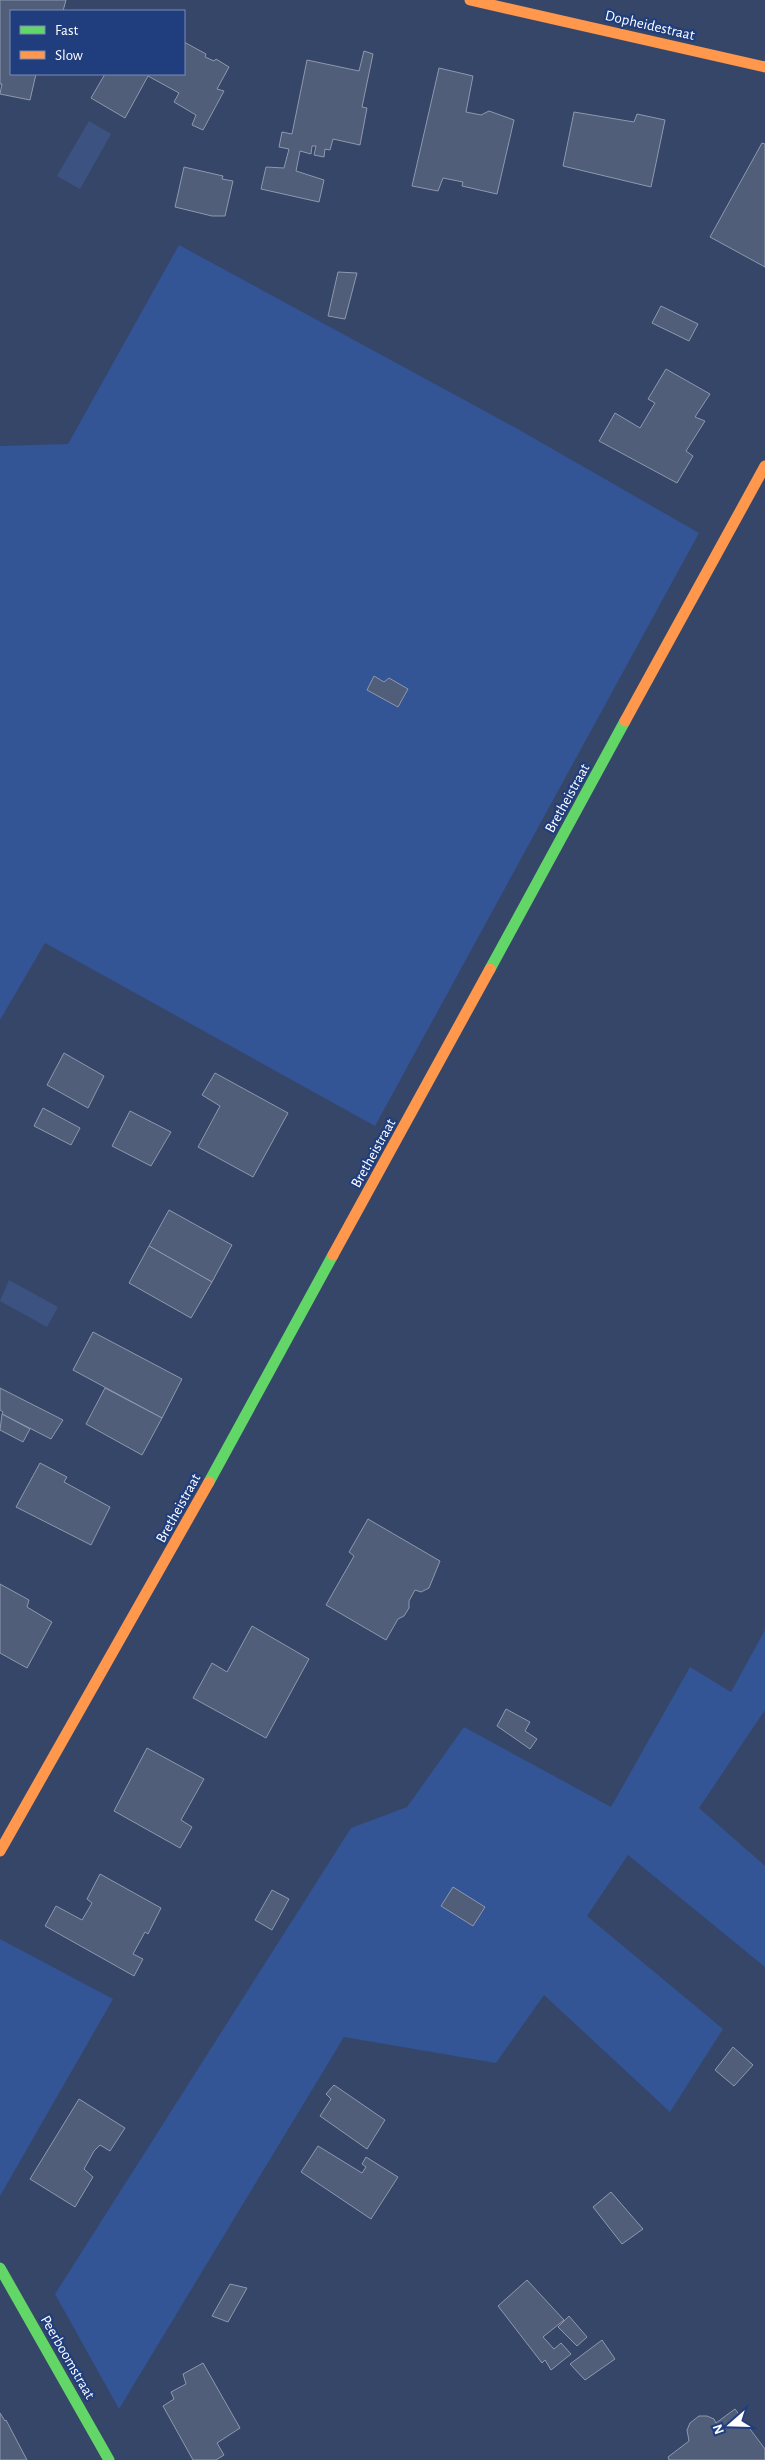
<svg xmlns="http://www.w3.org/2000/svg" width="765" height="2460" viewBox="0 0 765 2460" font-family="'Alegreya Sans',sans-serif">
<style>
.green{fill:#335495}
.water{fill:#3c5381}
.building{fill:#515e7a;stroke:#8e98ae}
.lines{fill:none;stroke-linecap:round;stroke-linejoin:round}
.fast{stroke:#63d668;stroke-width:11}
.slow{stroke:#ff974d;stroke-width:11}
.labels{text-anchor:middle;stroke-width:4.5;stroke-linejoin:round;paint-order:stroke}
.street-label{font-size:15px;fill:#fff;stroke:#203e7e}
</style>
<rect width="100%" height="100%" fill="#364668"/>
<g class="green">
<path d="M179,245L516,428L699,533L375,1126L45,943L0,1020V446L68,444Z"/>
<path d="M765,1630V1710L699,1808L765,1866V1967L628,1855L587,1916L723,2029L670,2112L544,1995L496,2063L344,2037L119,2409L55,2294L351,1828L407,1807L464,1727L611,1807L690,1667L731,1692Z"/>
<path d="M0,1939L113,1999L0,2196Z"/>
</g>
<g class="water">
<path d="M89,121L111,134L80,189L57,176Z"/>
<path d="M9,1280L58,1307L47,1327L0,1301Z"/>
</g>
<g class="building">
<path d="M0,0H66L63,11H11V74H36L30,100L0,94L2,84H0Z"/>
<path d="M184,42L206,54L205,57L214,61L216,59L229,67L217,89L224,91L203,130L192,125L196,115L174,102L179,93L148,76L125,118L91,98L105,74H184Z"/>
<path d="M364,51L373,54L362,107L367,108L360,145L333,139L330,150L325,149L324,157L314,155L316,146H312L311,154L300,151L296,171L324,180L319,202L261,189L266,167L284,168L289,149L279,147L282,132L292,134L307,60L359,71Z"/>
<path d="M439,68L473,76L466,112L481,115L489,111L514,120L497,194L462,186L463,182L443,178L438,191L412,186Z"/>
<path d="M574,112L634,122L637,114L665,120L651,187L563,166Z"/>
<path d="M762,143L765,144V267L710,237Z"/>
<path d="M184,167L223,176L222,179L233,181L225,216H212L175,207Z"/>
<path d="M338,272L357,273L345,319L328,316Z"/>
<path d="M661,306L698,324L689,341L652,323Z"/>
<path d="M666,369L710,394L695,417L705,421L686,451L693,456L677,483L599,441L615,413L640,428L655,403L648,399Z"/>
<path d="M374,676L384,682L389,678L408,689L398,707L367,690Z"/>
<path d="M64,1053L104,1076L88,1108L47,1085Z"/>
<path d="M215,1073L288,1113L253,1177L198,1147L220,1106L202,1095Z"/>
<path d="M43,1108L80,1128L71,1145L34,1126Z"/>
<path d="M130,1111L171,1132L151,1166L112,1146Z"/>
<path d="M169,1210L232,1245L212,1282L149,1246Z"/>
<path d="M149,1246L212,1282L191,1318L129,1283Z"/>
<path d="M93,1332L182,1379L162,1418L73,1370Z"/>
<path d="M0,1388L63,1420L51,1439L2,1414L3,1412L0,1410Z"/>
<path d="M105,1388L162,1418L142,1455L86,1424Z"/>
<path d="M2,1414L30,1429L23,1442L0,1430Z"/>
<path d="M40,1463L67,1477L64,1482L110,1507L91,1545L16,1507Z"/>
<path d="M368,1519L440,1561L429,1588L421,1592L415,1590L409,1601V1608L404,1616L398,1619L386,1640L326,1605L354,1556L349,1552Z"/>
<path d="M0,1584L29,1600L27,1607L52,1622L27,1668L0,1653Z"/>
<path d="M252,1626L309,1659L266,1738L193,1698L212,1663L227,1672Z"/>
<path d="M506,1709L530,1722L525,1731L537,1739L530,1749L497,1726Z"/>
<path d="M147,1748L204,1779L181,1820L192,1827L180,1848L114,1811Z"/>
<path d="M100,1874L161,1908L148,1934L145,1932L133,1954L143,1959L134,1976L45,1926L56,1906L82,1920L92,1903L87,1899Z"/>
<path d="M453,1887L485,1907L473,1926L441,1906Z"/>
<path d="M272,1890L289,1899L272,1930L255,1920Z"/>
<path d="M733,2047L753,2065L734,2086L715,2070Z"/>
<path d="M334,2085L385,2120L367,2149L320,2116L331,2099L326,2094Z"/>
<path d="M79,2099L125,2128L110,2151L100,2145L94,2151L84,2169L93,2177L75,2207L30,2179Z"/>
<path d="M318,2146L362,2173L366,2167L362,2164L366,2157L398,2177L371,2219L301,2172Z"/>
<path d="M611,2192L643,2229L622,2244L593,2207Z"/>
<path d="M527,2280L564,2320L543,2337L554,2349L561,2343L571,2354L551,2370L545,2360L542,2363L498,2306Z"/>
<path d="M230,2284L247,2288L228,2322L212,2316Z"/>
<path d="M569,2316L587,2337L577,2346L558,2327Z"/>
<path d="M602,2340L615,2359L585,2380L570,2364Z"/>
<path d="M203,2363L240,2428L217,2443L224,2455L216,2460H193L163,2406L174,2399L171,2392L186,2384L183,2374Z"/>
<path d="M735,2409L765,2449V2460H669L668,2457L689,2441L687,2430L690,2423L699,2416H707L714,2419L716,2423Z"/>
<path d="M0,2413L5,2421L6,2420L27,2460H0Z"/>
</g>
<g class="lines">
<g class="fast">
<path d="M490,969L625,721"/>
<path d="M209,1482L333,1255"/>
<path d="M0,2268L109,2460"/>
</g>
<g class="slow">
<path d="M470,0L765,67"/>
<path d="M625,721L765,466"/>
<path d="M333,1255L490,969"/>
<path d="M0,1851L209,1482"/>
</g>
</g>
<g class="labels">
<g class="street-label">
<text transform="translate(650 25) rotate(13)" y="5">Dopheidestraat</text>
<text transform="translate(567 798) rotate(-61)" y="5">Bretheistraat</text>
<text transform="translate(373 1153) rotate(-61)" y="5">Bretheistraat</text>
<text transform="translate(178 1508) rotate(-61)" y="5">Bretheistraat</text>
<text transform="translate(68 2357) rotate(60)" y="5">Peerboomstraat</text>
</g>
</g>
<rect x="10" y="10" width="175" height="65" fill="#203e7e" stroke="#798bb2"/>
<rect x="20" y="26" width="25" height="8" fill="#63d668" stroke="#798bb2"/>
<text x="55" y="35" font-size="15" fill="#ffffff">Fast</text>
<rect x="20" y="51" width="25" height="8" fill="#ff974d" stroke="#798bb2"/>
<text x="55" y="60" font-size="15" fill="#ffffff">Slow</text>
<g transform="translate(730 2425) rotate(250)" stroke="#203e7e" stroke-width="4" paint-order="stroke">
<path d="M0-4L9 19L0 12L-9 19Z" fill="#ffffff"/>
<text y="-8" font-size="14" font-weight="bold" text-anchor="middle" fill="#ffffff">N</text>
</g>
</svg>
